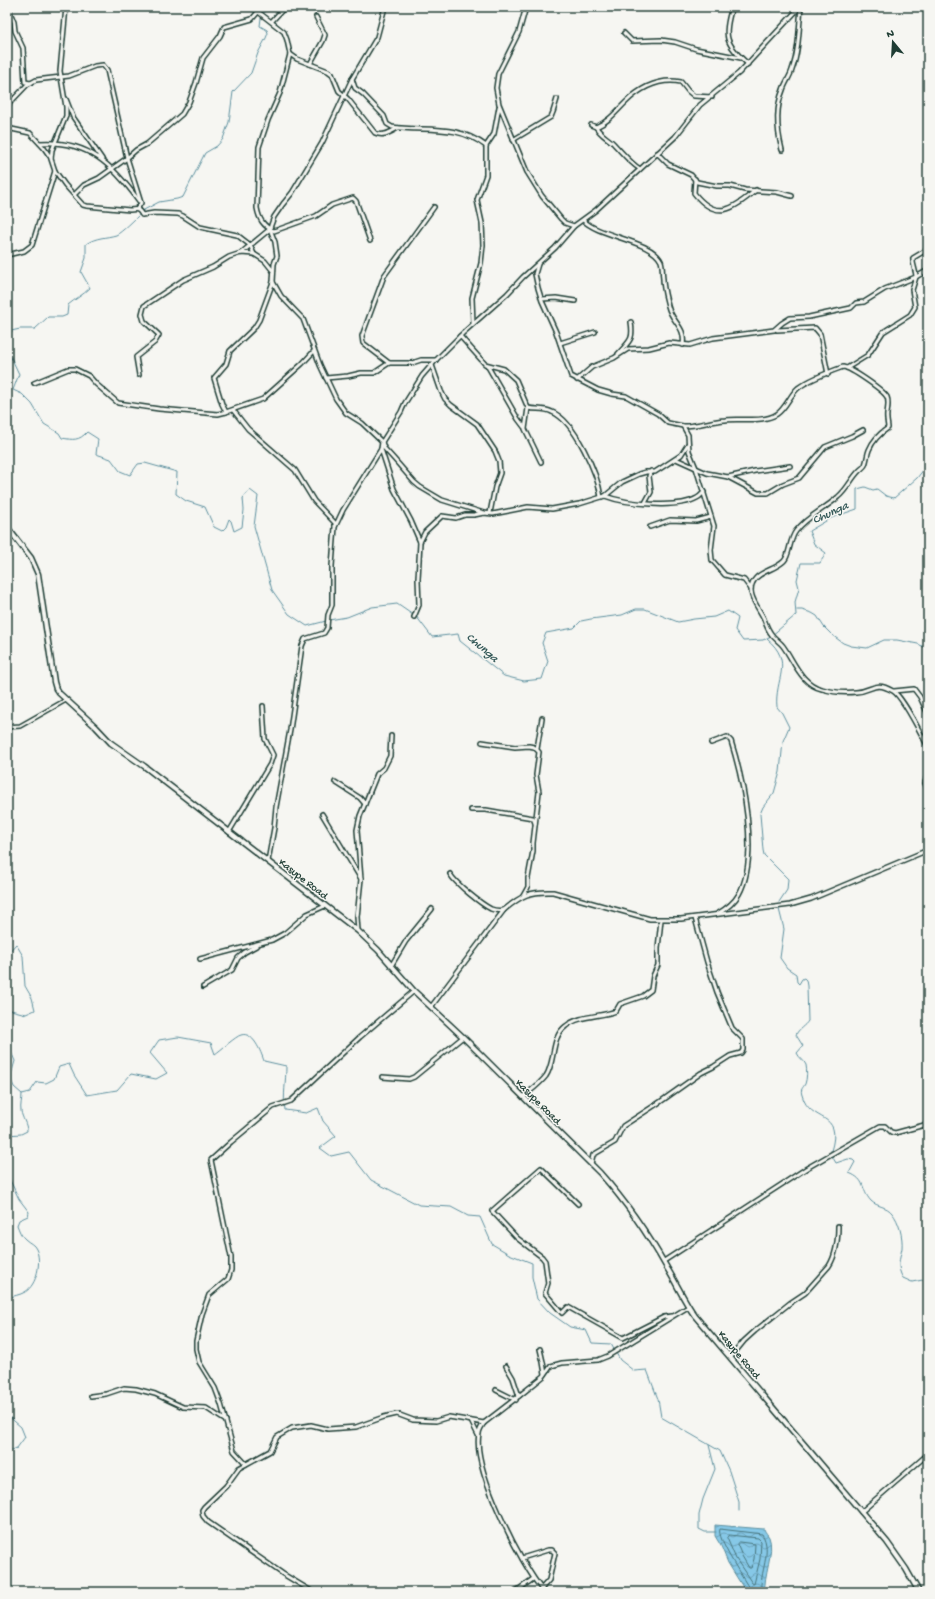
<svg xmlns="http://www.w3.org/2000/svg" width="935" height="1599" viewBox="0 0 935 1599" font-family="'Gochi Hand',sans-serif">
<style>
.water{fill:url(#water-waves);stroke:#5d909f}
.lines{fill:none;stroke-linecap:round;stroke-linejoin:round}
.shore{stroke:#48757c;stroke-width:1}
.stream{stroke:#5d909f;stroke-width:1}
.minor-casing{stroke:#1f3d34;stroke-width:6}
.tertiary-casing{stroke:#1f3d34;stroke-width:7}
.minor{stroke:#f6f6f2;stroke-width:3}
.tertiary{stroke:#f6f6f2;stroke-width:4}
.labels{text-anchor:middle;stroke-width:3;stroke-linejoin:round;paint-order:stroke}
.street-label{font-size:11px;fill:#1f3d34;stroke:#f6f6f2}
.water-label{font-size:12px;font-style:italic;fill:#345958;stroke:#f6f6f2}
</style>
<defs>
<pattern id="water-waves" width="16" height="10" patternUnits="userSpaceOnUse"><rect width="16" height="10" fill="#86c8e7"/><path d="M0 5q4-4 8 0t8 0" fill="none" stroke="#6da4bc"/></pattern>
</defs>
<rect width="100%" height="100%" fill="#f6f6f2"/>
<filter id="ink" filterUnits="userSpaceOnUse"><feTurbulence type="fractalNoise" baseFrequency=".025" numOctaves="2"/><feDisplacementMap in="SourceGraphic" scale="8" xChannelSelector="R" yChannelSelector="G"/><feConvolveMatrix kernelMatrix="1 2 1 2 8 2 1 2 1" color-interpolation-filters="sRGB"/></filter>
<g filter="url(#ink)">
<path class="water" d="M715,1525L764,1529C765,1532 768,1535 769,1537C775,1551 763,1576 765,1592H746L728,1563L721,1546L715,1536Z"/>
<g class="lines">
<g class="shore">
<path d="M729,1535L758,1538L761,1541L760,1559L754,1584L752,1583L736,1559L727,1538Z"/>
<path d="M739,1542L755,1544L754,1559L751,1568H749L742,1556L737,1544Z"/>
<path d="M750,1592L749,1588C743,1578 716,1537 720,1529L762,1534C773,1551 759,1573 761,1592"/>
</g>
<g class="stream">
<path d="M142,211L159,202L177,199L183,197L205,153L217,146L223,139L229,122L233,92L251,73L258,53L266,38L268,33L267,30L260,26L261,18L267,7"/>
<path d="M7,332L20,329H35L48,317H62L67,315L68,305C75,299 83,295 90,288L81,272L86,258V244C96,237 106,238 116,235C121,233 136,218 140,214"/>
<path d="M7,349L19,374L13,390L22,394L32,404L44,424L59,433L62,438C73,440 79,441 87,432L98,439L96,454L111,459L120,471L130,475L138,464L145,463L177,472L176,494L186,501L205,507L214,527L222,531L226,527L229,519L231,521L234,531L242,527L244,510L243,498L250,490L258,496L254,526L272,590L289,614L307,626L326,621"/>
<path d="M928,436L926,442L928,447"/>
<path d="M797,610H802L812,613L817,616L824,627L832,635L843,643L851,646L867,648L884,640H897L918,644L928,649"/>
<path d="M416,616L432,637L458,634L460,641L504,676L524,681L542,679L548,661L542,643L546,633L574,628L581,621L591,619L622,615L636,609H645L678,622L694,619L714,617L728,611L738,618L735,630L743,641L763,640L771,636L796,615L795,602L799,588L797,580L801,563H820L826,553L814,544L809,531L831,518L857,509V489L865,487L873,490L877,489L886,496L894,498L917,478L928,464"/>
<path d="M329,620L347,617L372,607L397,604L413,615"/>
<path d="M767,639C795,662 774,679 777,707L782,713L789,727L783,741L780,772L774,793L763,807L760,814L763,850L764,855L788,879L787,890L779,902"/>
<path d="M779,909L784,929L780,958L787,968L796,974L797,982L799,984L802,979L804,978L806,980L807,986L808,1021C805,1026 798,1029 796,1035L803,1046L797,1053C799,1058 804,1060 806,1065C807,1070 807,1079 805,1084C803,1088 800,1089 802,1095C810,1125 844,1109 831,1151"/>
<path d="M7,954L16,944L23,956L25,986L32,998L35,1010L26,1014L7,1009"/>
<path d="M7,1054L11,1052L15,1061L10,1078L14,1087L22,1094L30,1092L37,1082L46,1083L54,1079L59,1067L69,1064L74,1075L87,1095L117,1090L131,1074L156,1079L167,1073L150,1053L159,1040L178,1037L211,1043L215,1054C221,1050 236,1036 241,1035C253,1031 261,1052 264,1061L286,1066C286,1081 283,1096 285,1110L306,1113L318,1108L323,1121L336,1136L320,1148L331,1156L349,1152L371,1180L419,1205L451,1207L468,1216L480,1217L492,1244L509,1254L532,1263V1277L537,1299L550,1313L570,1327L586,1330L592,1343L611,1344L620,1360L634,1371L647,1370L658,1399L661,1417L720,1451L729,1471L739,1502V1511"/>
<path d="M7,1135L21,1134L27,1131C27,1124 22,1118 21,1111C20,1106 22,1100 22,1094"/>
<path d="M832,1156L836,1163L848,1159L853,1160L855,1162L849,1173C867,1180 860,1189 871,1201C877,1207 887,1206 892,1213C899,1221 903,1237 902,1248C900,1259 896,1267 903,1278L912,1282L928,1279"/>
<path d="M7,1174L19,1199L29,1212L28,1216L19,1220L17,1225C19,1230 21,1236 25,1239C29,1243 34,1244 36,1249C42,1261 37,1285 25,1292C20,1295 13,1296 7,1298"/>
<path d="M7,1415L21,1427L25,1437L17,1448L7,1452"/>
<path d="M709,1445L715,1469L703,1499L699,1515V1529L705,1532H716"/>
</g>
<defs>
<g id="minor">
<path d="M66,7L60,71L66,107V116L52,150L51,159L55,171L65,185L83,205L87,206L130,210C137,209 139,209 142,215L154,213L178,214L183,216L200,227L237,235L250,245L254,254L265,261L273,271"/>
<path d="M252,7L284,32L287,40L290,54L280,93L268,120L259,147L257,208C259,219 263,226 274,231L316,216L332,205L353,198L356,201L370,241"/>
<path d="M526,7L519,32L498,74L496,88L499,104L527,172L542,196L561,219L565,223L574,226"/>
<path d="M732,7C723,36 725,44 748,64"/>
<path d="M7,8L10,12L14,22L15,31L23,48L25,82L31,83"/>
<path d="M272,21L285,7"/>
<path d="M624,33L632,41L661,40L675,42L696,49L741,58"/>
<path d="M290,54L297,59L328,71L332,74L339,91L348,99L375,133C384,137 390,132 398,128"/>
<path d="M310,64L323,41L325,35L316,17"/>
<path d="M352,79L355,88L363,94L384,116L387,124L392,127C426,132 456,123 486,146L494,134L499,107"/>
<path d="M66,99L73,117L102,159"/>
<path d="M7,106L27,85L36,80L69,76L95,66L103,65L107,70L127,158L141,203L137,209"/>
<path d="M591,125L596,127C608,122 615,113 625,103C640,88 659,78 681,82L688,91L694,96L712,97"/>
<path d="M596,127C600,134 606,137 612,142C621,151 629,162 640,169"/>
<path d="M7,128L30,133L44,148L51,158"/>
<path d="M513,140L551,117L553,112L557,99"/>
<path d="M40,143C88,140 113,165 139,201"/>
<path d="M782,150C777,130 775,109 783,90C785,83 790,77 792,70C799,51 799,28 801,7"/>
<path d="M657,153L668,164L691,175L697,182L717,186H730L745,190L777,192L792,196"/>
<path d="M695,179L694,193C716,221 733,210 756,190"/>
<path d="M75,194L84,185L99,178L127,158L136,150L147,144L182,114L189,102L196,83L203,58L220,36L224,27L252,19L258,12"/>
<path d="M583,220C599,237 651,240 661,261C663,267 662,273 663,279C663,288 666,298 668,306C672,323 686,326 683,345"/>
<path d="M241,253L270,229"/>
<path d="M7,255L24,251L32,245L55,171"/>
<path d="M538,264L535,274L538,288L542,301L556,332L571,376L598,390L612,394L626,396L658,414L668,423L683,426L688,435L689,451L696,468L714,526L711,550L712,560L725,575L744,580L751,589"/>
<path d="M273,282L281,296L303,319L320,365L336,399L346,413L362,423L382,442L384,448L394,459L414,482L420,487L442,500L484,513"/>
<path d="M542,299L556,298L575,301"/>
<path d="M473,323L472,298L481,263L483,245L482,223L477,200L486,175V146"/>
<path d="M777,330L815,328L820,334L828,374"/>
<path d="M460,336L485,364L504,369L516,380L528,408L525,429L541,462"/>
<path d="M560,343L595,332"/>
<path d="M618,354C629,341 634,341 631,322"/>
<path d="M389,363L363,343L362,336L384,276L434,207"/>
<path d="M432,365L441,391L445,399L451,405L477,424L495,451L499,461L500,473L495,487L490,513"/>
<path d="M487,365L518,419L524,427"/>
<path d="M847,368L868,355L883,332L910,315L915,307L912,290L916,277L928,270"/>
<path d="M139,375L136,357L155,342L159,335L144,321L142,314L144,306L183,280L213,267L229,257L241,253L254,254"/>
<path d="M326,378L348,376L361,373H374L389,363H412L421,360H436"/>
<path d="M577,380L592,367L614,358L628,349L649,348L669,343L690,345L713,338L774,330L782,323L790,318L809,317L851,308L856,303L864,302L885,289L916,277C916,270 912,264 913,258L928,249"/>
<path d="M34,383L68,369H75L89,376L96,384L118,403L159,409L218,414L226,412L263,399L302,364L314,351"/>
<path d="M528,408C536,410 544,408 552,412C575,421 598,475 601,497"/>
<path d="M233,410L248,429L295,470L314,501L335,523V526"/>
<path d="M226,412L222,404L214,378L226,364L230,351L254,328L259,320L273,282L274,264L277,256L275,242L270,229L271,225L274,217L283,204L292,193L322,143L352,79L377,37L385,7"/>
<path d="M683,426C698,426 711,421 725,420C741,418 763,423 777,414C786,408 790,395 798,388C810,379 829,372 843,367C851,368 883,390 887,397C890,404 886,412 887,419C887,422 888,425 888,428C879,434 873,440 869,450C867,455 867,460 865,465C864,467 861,469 859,471C851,479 847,490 838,497C824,510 808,515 796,531C789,540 790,555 784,561C776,569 764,570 756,578C743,592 759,607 764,619C766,625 768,630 772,635C775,639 780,642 783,646C794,661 801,684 822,689C832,692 846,693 856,692C873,691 874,680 893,691C903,697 921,734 928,747"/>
<path d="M381,449L394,489L411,521L420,542"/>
<path d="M676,459L707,473L728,477L755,471L790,466"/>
<path d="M728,477L758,493H768L783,484L799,478L825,447L852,436L863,430"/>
<path d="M605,496C626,504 678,509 697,498C700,497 702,494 704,492"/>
<path d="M645,503L651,492L649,476L651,471"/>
<path d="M650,527L670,520L696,521L711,517"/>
<path d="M414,617L419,605L418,579L420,542L425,532L442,516L456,518L465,515H474L484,513L493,514L528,507L552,509L579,504L605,496L622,482L639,474L646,472H655L681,455L688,444"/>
<path d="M894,691L914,689L920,697L928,714"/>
<path d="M7,727L20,726L66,700"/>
<path d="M482,742L515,747L529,746L534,747L539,752L536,775L539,792L533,843V851L528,878V887L523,896"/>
<path d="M711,743L727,737L731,741C743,780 760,856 739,894C734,903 726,909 717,914"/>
<path d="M537,749L542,718"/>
<path d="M928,773L925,783L928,791"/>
<path d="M335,782L360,798L365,804"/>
<path d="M471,810H486L533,818L535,823"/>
<path d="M322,814L361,879L357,917L358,931"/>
<path d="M229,832L270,764L273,755L265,739L263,706"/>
<path d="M268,861L274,828L276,807L290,730L302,646L305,639L324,633L327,628L328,615L332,605V566L335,527L343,510L381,449L382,442L401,412L405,403L422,376L436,360L463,333L507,294L523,277L555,248L574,226L596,210L675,137L700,105L739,73L800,7"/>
<path d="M450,874C456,884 481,904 491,909C496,911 499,911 504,910"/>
<path d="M361,879L357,830L360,816L377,774L384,768L390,756L391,736"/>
<path d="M200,959L272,940L285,933L307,914L325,906"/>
<path d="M391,966L406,941L432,909"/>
<path d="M203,987L232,970L238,958L245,952L256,946"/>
<path d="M431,1007L504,910C522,895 530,891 553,892L650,919H681L790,905L811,899L928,850"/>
<path d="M382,1077L409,1079L414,1077L463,1037"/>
<path d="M523,1097C530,1091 540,1084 546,1076C556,1061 550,1038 566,1026C580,1015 601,1017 616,1011L620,1004L643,996L651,990L653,976L658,965V948L661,920"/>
<path d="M591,1164L593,1155L615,1142L623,1126L660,1102L701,1073L713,1067L730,1056L741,1053L743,1050V1039L732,1028L717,992L707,962L695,918"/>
<path d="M578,1204L541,1168L492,1211L517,1238L542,1257L545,1261L548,1283L545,1293L562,1313L568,1307L623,1338L664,1317L672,1316"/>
<path d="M664,1261L807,1168L880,1126H885L891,1132L895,1133L928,1124"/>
<path d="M540,1349L543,1362L545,1374"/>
<path d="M731,1357L744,1341L755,1331L790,1303L805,1293L829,1266C836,1255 838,1239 838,1226"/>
<path d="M506,1366L513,1378L519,1396"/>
<path d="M496,1390L516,1400"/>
<path d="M91,1396L106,1394L124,1388L136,1389L155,1394L183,1407L206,1408L226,1421"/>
<path d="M471,1421L478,1435"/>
<path d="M246,1464L234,1451L221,1404L215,1388L199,1362L196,1349V1341L202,1314L209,1295L228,1279L231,1270V1257L211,1160L231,1142L273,1107L291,1101L360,1037L414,991"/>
<path d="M861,1512L928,1454"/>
<path d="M522,1558L548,1550H552L555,1553L549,1580L541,1589"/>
<path d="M313,1592L283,1574L208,1522L203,1516L202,1510L204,1507L226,1486L239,1468L270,1451L277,1437L292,1428L311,1425L328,1429L356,1427L384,1417L397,1414L413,1420L436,1421L449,1417L484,1423"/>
<path d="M515,1592L533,1579"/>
<path d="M544,1592C521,1565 472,1468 479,1434C479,1430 482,1426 484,1423L519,1396L544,1376L551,1366L562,1363L598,1360L608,1356L688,1307"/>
</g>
<path id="tertiary" d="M7,527L31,558L38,574L54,682L56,689L59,693L96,727L111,743L144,766L358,931L378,950L414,991L463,1037L600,1173C626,1202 648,1234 667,1268C677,1284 684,1301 695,1316L887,1542L906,1569L919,1592"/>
</defs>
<use href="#minor" class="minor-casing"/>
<use href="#tertiary" class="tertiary-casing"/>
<use href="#minor" class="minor"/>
<use href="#tertiary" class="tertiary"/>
</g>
</g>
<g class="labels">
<g class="street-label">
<text transform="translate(304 878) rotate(38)" y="4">Kasupe Road</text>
<text transform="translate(539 1101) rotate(45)" y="4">Kasupe Road</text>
<text transform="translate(740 1354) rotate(50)" y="4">Kasupe Road</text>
</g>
<g class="water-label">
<text transform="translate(830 512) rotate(-25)" y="4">Chunga</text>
<text transform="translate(483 647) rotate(41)" y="4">Chunga</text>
</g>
</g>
<rect width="935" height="1599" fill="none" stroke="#f6f6f2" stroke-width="24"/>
<rect x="12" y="12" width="911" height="1575" fill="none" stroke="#1f3d34" stroke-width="1.5" filter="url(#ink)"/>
<g transform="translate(893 42) rotate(342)" stroke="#f6f6f2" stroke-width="3" paint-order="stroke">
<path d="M0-3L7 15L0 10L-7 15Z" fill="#1f3d34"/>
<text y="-6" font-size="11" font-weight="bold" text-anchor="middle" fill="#1f3d34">N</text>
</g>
</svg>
